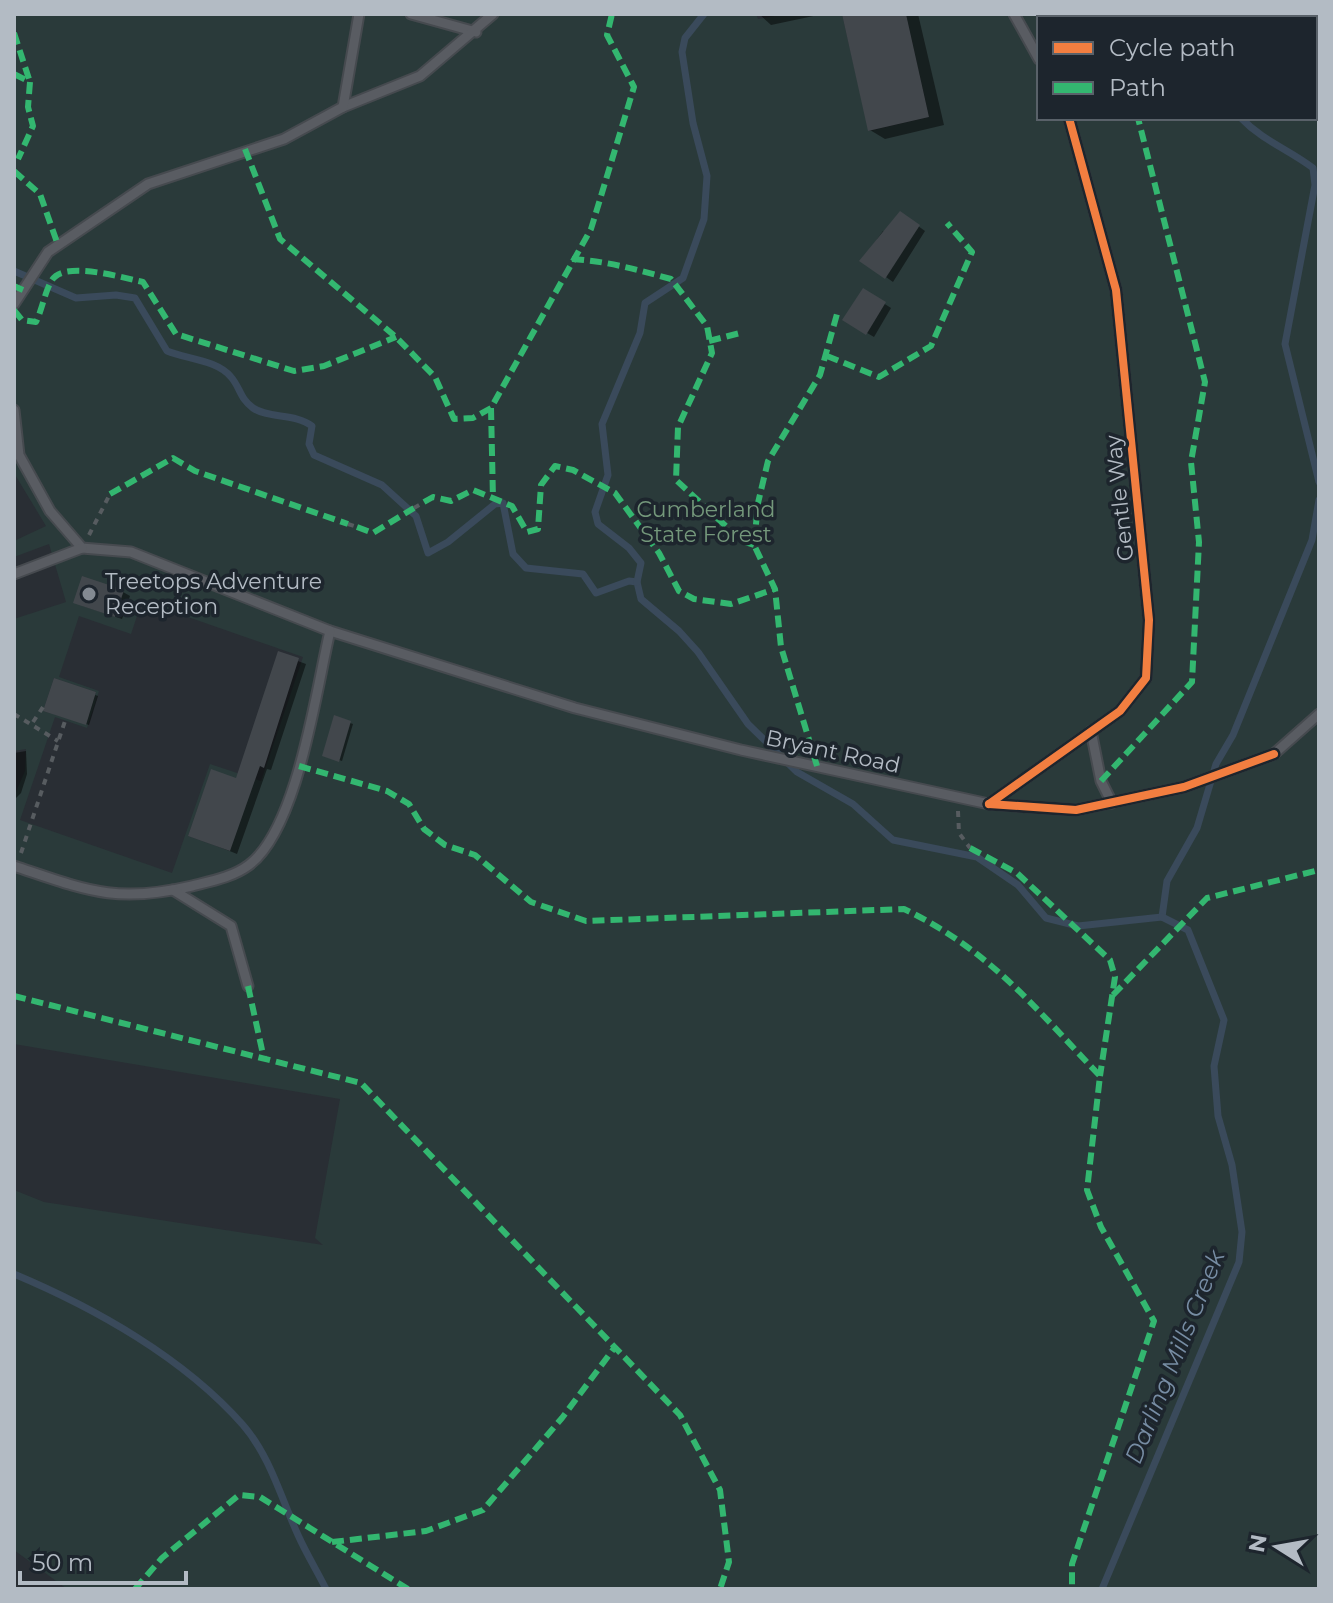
<svg xmlns="http://www.w3.org/2000/svg" width="1333" height="1603" viewBox="0 0 1333 1603" font-family="Montserrat,sans-serif">
<style>
.green{fill:#2a3a3a;fill-rule:evenodd}
.shadow{fill:#0007}
.lines{fill:none;stroke-linecap:round;stroke-linejoin:round}
.stream{stroke:#3a4a5b;stroke-width:7}
.building{fill:#42474c}
.lane-casing{stroke:#464a4f;stroke-width:13}
.path{stroke:#575c60;stroke-width:4;stroke-dasharray:6 6;stroke-linecap:butt}
.lane{stroke:#595c62;stroke-width:9}
.quiet{stroke:#33b770;stroke-width:6;stroke-dasharray:12 6;stroke-linecap:butt}
.cycleway-casing{stroke:#1d252d;stroke-width:13}
.cycleway{stroke:#f27e40;stroke-width:8}
.poi-dot{fill:#838a92;stroke:#1d252d;stroke-width:3}
.labels{text-anchor:middle;stroke-width:7;stroke-linejoin:round;paint-order:stroke}
.street-label{font-size:22px;fill:#b3bbc4;stroke:#1d252d}
.park-label{font-size:22px;fill:#74987b;stroke:#1d252d}
.poi-label{font-size:22px;fill:#b3bbc4;stroke:#1d252d;text-anchor:start}
.water-label{font-size:24px;font-style:italic;fill:#778da4;stroke:#1d252d}
</style>
<rect width="100%" height="100%" fill="#292e34"/>
<path class="green" d="M14,14H756L758,19L785,14H842L869,131L929,117L906,14H1319V1589H67L14,1550V1190L44,1202L323,1245L315,1238L340,1099L14,1044V796L25,771L26,749L14,751V619L66,602L49,544L14,557V541L46,526L14,473ZM1039,18H1315V118H1039ZM142,601L303,657L261,781L210,764L172,873L20,820L55,717L87,728L99,691L59,677L79,616L131,634ZM54,678L96,692L86,724L43,711ZM211,770L230,851L188,836Z"/>
<g class="shadow">
<path d="M759,14H823L771,25Z"/>
<path d="M844,14H918L944,125L885,139L870,130Z"/>
<path d="M907,218L925,231L893,282L862,260L883,231L886,233Z"/>
<path d="M863,290L891,308L874,337L845,320Z"/>
<path d="M123,592L130,596L122,619L83,606Z"/>
<path d="M279,654L306,664L271,770L267,769L237,854L190,835L238,781Z"/>
<path d="M55,681L98,696L89,725L48,711Z"/>
<path d="M335,718L353,724L342,761L324,755Z"/>
<path d="M26,751L27,774L21,793L14,800V753Z"/>
</g>
<g class="lines">
<g class="stream">
<path d="M1219,18V14"/>
<path d="M1241,118C1263,141 1288,149 1313,168L1315,185L1285,344L1319,482"/>
<path d="M14,271L76,298L116,295L135,298L167,351C187,359 217,360 231,377C240,387 240,399 253,408C269,419 295,413 312,426L309,444L314,455L382,485L416,516L428,553L448,542L495,504L503,503L513,554L526,568L583,574L596,593L629,581L637,582L641,599L679,631L698,652L748,724L797,772L853,804L893,840L977,857L1018,885L1046,918L1078,926L1162,917"/>
<path d="M637,582L641,563L629,548L598,524L595,512L608,475L602,424L640,333L645,303L683,278L704,219L707,176L693,123L682,52L685,38L704,14"/>
<path d="M1162,917L1167,881L1197,828L1216,764L1233,735L1312,540L1319,500"/>
<path d="M14,1274C95,1308 184,1358 243,1425C270,1456 281,1498 298,1535C306,1553 317,1571 326,1589"/>
<path d="M1102,1589L1239,1262L1242,1232L1232,1165L1218,1116L1214,1066L1224,1020L1188,930L1162,917"/>
</g>
</g>
<g class="building">
<path d="M842,14H906L929,117L868,131Z"/>
<path d="M900,211L920,225L885,279L859,261Z"/>
<path d="M863,288L886,302L866,335L842,320Z"/>
<path d="M82,576L124,590L115,617L73,603Z"/>
<path d="M278,651L299,658L264,768L260,766L230,851L188,836L211,769L236,778Z"/>
<path d="M54,678L96,692L86,725L43,711Z"/>
<path d="M334,715L351,721L339,762L322,756Z"/>
</g>
<g class="lines">
<defs>
<g id="lane">
<path d="M411,14L476,32"/>
<path d="M1014,14L1039,59"/>
<path d="M343,107L420,76L493,14"/>
<path d="M14,304L48,252L148,184L284,139L343,107L359,14"/>
<path d="M14,410L19,455L50,511L82,548L131,552L330,631L575,708L741,750L989,804L1076,810L1184,787L1274,754L1319,714"/>
<path d="M14,574L82,548"/>
<path d="M1091,731L1101,781L1112,803"/>
<path d="M989,804L1120,711L1146,678L1149,620L1116,290L1069,118"/>
<path d="M14,866C86,890 115,904 192,886C212,881 233,877 249,865C298,828 316,690 330,631"/>
<path d="M173,890L231,926L248,986"/>
</g>
</defs>
<use href="#lane" class="lane-casing"/>
<g class="path">
<path d="M414,508L424,502"/>
<path d="M348,524L357,527"/>
<path d="M89,535L110,494"/>
<path d="M14,714L58,741"/>
<path d="M33,722L45,704"/>
<path d="M958,811L959,833L970,848"/>
<path d="M21,853L66,718"/>
</g>
<use href="#lane" class="lane"/>
<g class="quiet">
<path d="M1093,14L1095,18"/>
<path d="M14,33L30,82"/>
<path d="M14,74L30,82L28,107L33,126L18,159"/>
<path d="M245,149L280,239L396,337L435,377L454,419L473,418L491,408L591,229L634,87L607,35L612,14"/>
<path d="M14,171L40,194L58,245"/>
<path d="M572,259C607,261 638,270 671,279L707,326L712,353L678,427L676,480L742,541L754,545"/>
<path d="M14,286L23,290"/>
<path d="M14,310L22,320L36,322C42,310 45,291 52,280C65,260 123,278 143,282L176,334L294,371L324,366L396,337"/>
<path d="M709,341L740,333"/>
<path d="M827,356L879,377L931,346L972,252L947,223"/>
<path d="M491,408L493,499"/>
<path d="M110,494L173,458L195,471L348,524"/>
<path d="M424,502L433,497L451,501L473,490L512,506L527,532L538,529L541,485L555,466L573,470L615,493L659,553L679,591L694,599L731,604L775,589"/>
<path d="M357,527L373,533L414,508"/>
<path d="M299,766L387,791L409,804L424,829L445,845L475,855L531,902L586,921L904,909C991,951 1035,1008 1100,1076L1087,1190L1101,1227L1154,1321L1072,1564V1589"/>
<path d="M817,766L781,647L775,589L754,545L758,503L768,461L820,375L837,314"/>
<path d="M1101,781L1192,682L1199,542L1191,462L1205,382L1138,118"/>
<path d="M970,848L1017,873L1110,960L1115,977L1100,1076"/>
<path d="M248,986L264,1059"/>
<path d="M1113,995L1207,898L1319,870"/>
<path d="M14,996L361,1083L680,1415L720,1490L729,1562L720,1589"/>
<path d="M332,1542L426,1531L483,1510L562,1418L615,1347"/>
<path d="M135,1589L162,1558L239,1495L260,1497L408,1589"/>
</g>
<defs>
<g id="cycleway">
<path d="M989,804L1120,711L1146,678L1149,620L1116,290L1069,118"/>
<path d="M989,804L1076,810L1184,787L1274,754"/>
</g>
</defs>
<use href="#cycleway" class="cycleway-casing"/>
<use href="#cycleway" class="cycleway"/>
</g>
<circle class="poi-dot" cx="89" cy="594" r="8"/>
<g class="labels">
<g class="street-label">
<text transform="translate(1119 498) rotate(-96)" y="8">Gentle Way</text>
<text transform="translate(833 751) rotate(12)" y="8">Bryant Road</text>
</g>
<g class="park-label">
<text x="706" y="517">Cumberland<tspan x="706" dy="25">State Forest</tspan></text>
</g>
<g class="poi-label">
<text x="105" y="589">Treetops Adventure<tspan x="105" dy="25">Reception</tspan></text>
</g>
<g class="water-label">
<text transform="translate(1175 1357) rotate(-68)" y="8">Darling Mills Creek</text>
</g>
</g>
<rect width="1333" height="1603" fill="none" stroke="#b3bbc4" stroke-width="32"/>
<rect x="1037" y="16" width="280" height="104" fill="#1d252d" stroke="#596169" stroke-width="2"/>
<rect x="1053" y="42" width="40" height="12" fill="#f27e40" stroke="#596169" stroke-width="2"/>
<text x="1109" y="56" font-size="24" fill="#b3bbc4">Cycle path</text>
<rect x="1053" y="82" width="40" height="12" fill="#33b770" stroke="#596169" stroke-width="2"/>
<text x="1109" y="96" font-size="24" fill="#b3bbc4">Path</text>
<g transform="translate(1277 1547) rotate(281)" stroke="#1d252d" stroke-width="6" paint-order="stroke">
<path d="M0-6L14 30L0 20L-14 30Z" fill="#b3bbc4"/>
<text y="-12" font-size="22" font-weight="bold" text-anchor="middle" fill="#b3bbc4">N</text>
</g>
<path d="M20 1571v12h166v-12" fill="none" stroke="#b3bbc4" stroke-width="4"/>
<text x="32" y="1571" font-size="24" fill="#b3bbc4" stroke="#1d252d" stroke-width="6" paint-order="stroke">50 m</text>
</svg>
